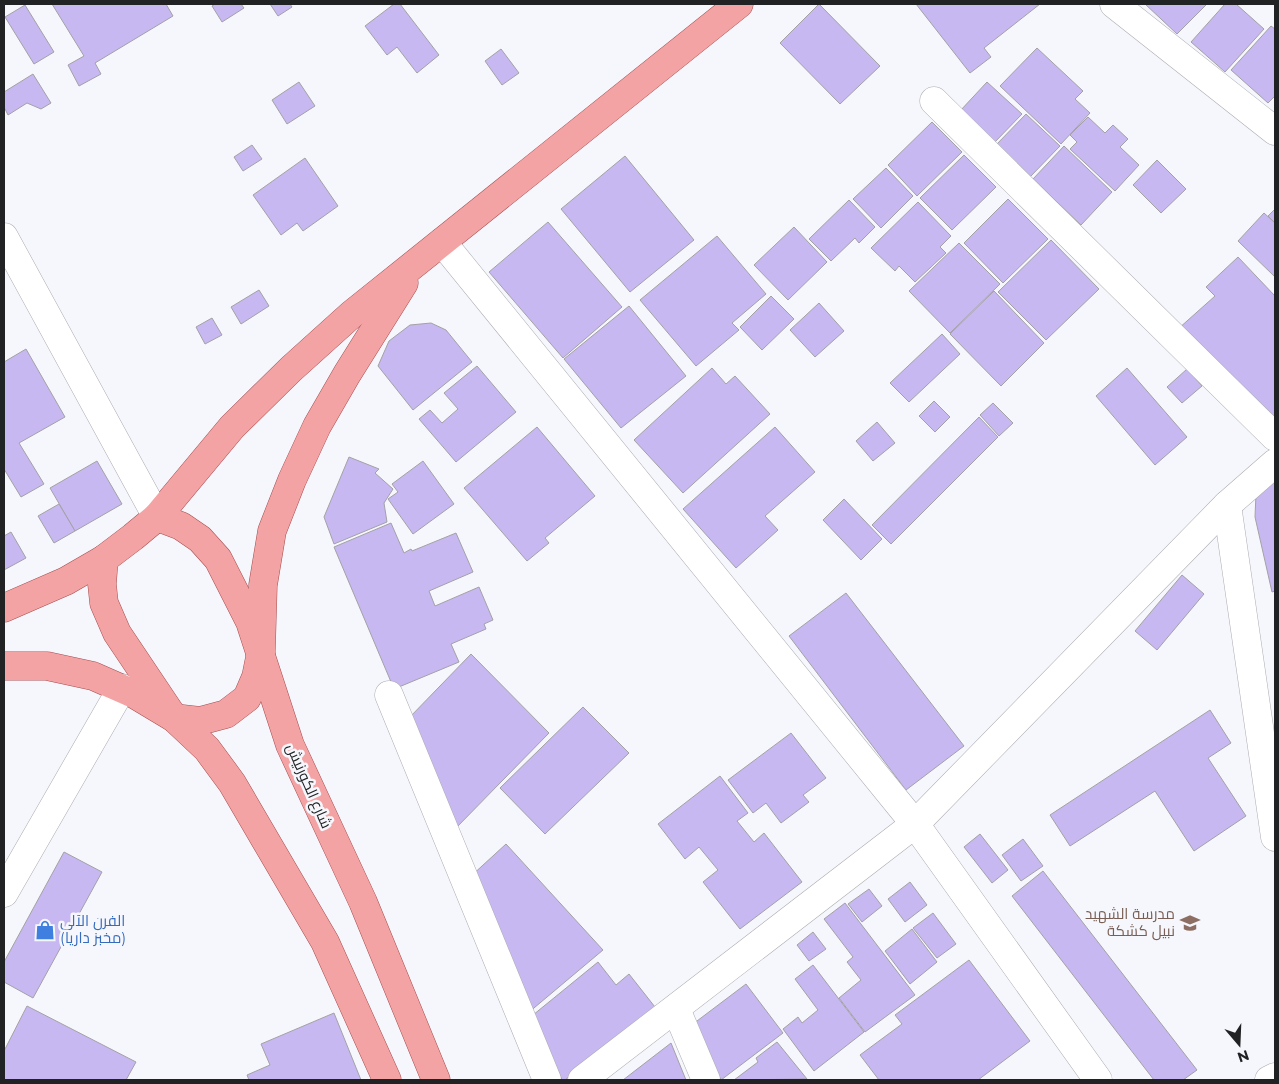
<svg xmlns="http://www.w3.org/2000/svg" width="1279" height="1084" viewBox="0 0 1279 1084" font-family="Montserrat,Cairo,sans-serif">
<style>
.building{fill:#c7b8f1;stroke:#a3a1a6}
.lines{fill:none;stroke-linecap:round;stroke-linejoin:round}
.minor-casing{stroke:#acacb1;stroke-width:29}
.major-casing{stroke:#a64e50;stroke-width:29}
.minor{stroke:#fff;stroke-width:28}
.major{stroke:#f4a3a4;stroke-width:28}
.labels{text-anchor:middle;stroke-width:5;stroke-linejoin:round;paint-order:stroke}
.street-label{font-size:15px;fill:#212223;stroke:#f6f7fc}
.education-label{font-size:15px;fill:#785e54;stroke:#f6f7fc;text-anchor:end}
.shop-label{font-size:15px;fill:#366cbe;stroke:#f6f7fc;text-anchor:start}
</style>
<rect width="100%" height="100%" fill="#f6f7fc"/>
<g class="building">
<path d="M52,4H166L173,16L95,63L101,74L79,86L68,65L84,56Z"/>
<path d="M215,4H241L244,8L222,22L212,6Z"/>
<path d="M270,4H290L292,7L278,16Z"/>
<path d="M394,4H400L439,55L417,73L397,47L387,55L365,26Z"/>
<path d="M819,4L880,66L840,104L780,43Z"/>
<path d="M916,4H1040L984,48L991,57L970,73Z"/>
<path d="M1145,4H1207L1177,34Z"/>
<path d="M1225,4H1236L1264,29L1225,72L1191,42Z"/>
<path d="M25,5L54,52L34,64L5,17Z"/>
<path d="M1271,26L1275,29V96L1268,103L1231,70Z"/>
<path d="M1037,48L1083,91L1075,99L1090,113L1061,144L1000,86Z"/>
<path d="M501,49L519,73L502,85L485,61Z"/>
<path d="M33,74L51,103L41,109L27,103L8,115L4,107V92Z"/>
<path d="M299,82L315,106L287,124L272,100Z"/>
<path d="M987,82L1022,114L994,143L960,111Z"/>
<path d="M1026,114L1060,146L1030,177L996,145Z"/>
<path d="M1088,117L1105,133L1113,125L1128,139L1120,147L1139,165L1115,191L1070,149L1077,142L1070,135Z"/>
<path d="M932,122L962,152L917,196L888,165Z"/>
<path d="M252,145L262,159L243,171L234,157Z"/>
<path d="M1064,146L1112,192L1081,225L1033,179Z"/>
<path d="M964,155L996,187L952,230L920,198Z"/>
<path d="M625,156L694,240L630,292L561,209Z"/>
<path d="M305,158L338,206L303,231L297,223L281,235L253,195Z"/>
<path d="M1157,160L1186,189L1161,213L1133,185Z"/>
<path d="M886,168L913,196L881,228L853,199Z"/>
<path d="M1008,199L1048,239L1003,283L964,243Z"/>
<path d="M849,200L875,227L859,243L855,238L831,261L809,239Z"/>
<path d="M918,202L951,236L940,247L946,253L915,282L899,266L895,271L871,248Z"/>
<path d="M1275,209V223L1268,216Z"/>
<path d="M1264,213L1275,223V277L1238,241Z"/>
<path d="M548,222L622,307L563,358L489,272Z"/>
<path d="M794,227L827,262L788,300L754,265Z"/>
<path d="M717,236L766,294L732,323L739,330L696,366L640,300Z"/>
<path d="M1051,240L1099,289L1046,340L998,292Z"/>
<path d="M959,243L1000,284L950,333L909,291Z"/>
<path d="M1238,257L1275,296V431L1178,329L1215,296L1206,287Z"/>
<path d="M259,290L269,306L241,324L231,307Z"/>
<path d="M994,291L1044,343L1001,386L950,334Z"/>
<path d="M771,296L794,319L762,350L740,327Z"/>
<path d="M819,303L844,331L815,357L790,330Z"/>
<path d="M629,306L686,376L621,428L564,359Z"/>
<path d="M212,318L222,335L205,344L196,327Z"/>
<path d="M431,323L446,330L472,362L413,410L378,366L389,341L410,325Z"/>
<path d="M942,334L960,354L909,402L890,383Z"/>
<path d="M26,349L65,417L19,443L44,484L21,497L4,469V362Z"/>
<path d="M477,366L516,412L456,462L419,419L430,410L442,423L458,409L444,393Z"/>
<path d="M712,368L726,384L735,376L770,414L683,493L634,440Z"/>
<path d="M1127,368L1187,437L1155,465L1096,396Z"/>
<path d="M1187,369L1202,386L1182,403L1167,387Z"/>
<path d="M934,401L950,417L935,432L919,416Z"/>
<path d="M993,403L1013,423L999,436L980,415Z"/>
<path d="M979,417L998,437L891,544L872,525Z"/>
<path d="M877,422L895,443L873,461L856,441Z"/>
<path d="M537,427L595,496L545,538L549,543L527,561L464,488Z"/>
<path d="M775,427L815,472L765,516L778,530L736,568L683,509Z"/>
<path d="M349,457L379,469L375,473L393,489L384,503L387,522L334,544L324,517Z"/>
<path d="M97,461L122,504L75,531L50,488Z"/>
<path d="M423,461L454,504L413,534L388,499L398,492L392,484Z"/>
<path d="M1275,480V591L1272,592L1255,517L1256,494Z"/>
<path d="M844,499L882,539L861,560L823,520Z"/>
<path d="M59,504L75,531L54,543L38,516Z"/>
<path d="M391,523L404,553L411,549L412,551L456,533L473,572L429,591L435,606L479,587L493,620L484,624L486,629L451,644L459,662L394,689L334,547Z"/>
<path d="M11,532L26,558L4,570V536Z"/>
<path d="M1182,575L1204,594L1157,650L1135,631Z"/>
<path d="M846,593L964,746L906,790L789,636Z"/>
<path d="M471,654L549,733L455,829L408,719Z"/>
<path d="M583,707L629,753L545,834L500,788Z"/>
<path d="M1210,710L1231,743L1208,758L1246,816L1194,851L1155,791L1070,846L1050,815Z"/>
<path d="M791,733L826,778L803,795L809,802L781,823L766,803L753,813L728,780Z"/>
<path d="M720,776L748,813L737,821L754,842L764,833L802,882L740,929L703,882L718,870L699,847L685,859L658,824Z"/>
<path d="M980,834L1008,870L992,883L964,847Z"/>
<path d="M1023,839L1043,866L1021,881L1002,855Z"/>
<path d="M506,844L603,950L528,1013L470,877Z"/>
<path d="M64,852L102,872L33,998L4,982V962Z"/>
<path d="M1043,871L1197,1070L1183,1080H1154L1012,896Z"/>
<path d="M910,882L927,905L905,922L888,899Z"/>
<path d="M869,889L882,906L862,922L848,904Z"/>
<path d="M845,903L915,995L865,1032L839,998L861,980L847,962L853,957L824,919Z"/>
<path d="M933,913L956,944L937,958L913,928Z"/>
<path d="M912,929L937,962L910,984L885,951Z"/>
<path d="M813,932L826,949L809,961L797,945Z"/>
<path d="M969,960L1030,1041L978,1080H879L860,1055L902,1024L895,1015Z"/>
<path d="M598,962L616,985L629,974L655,1007L565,1080H562L533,1015Z"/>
<path d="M813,965L864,1032L814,1071L783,1029L798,1017L802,1023L818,1010L795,979Z"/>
<path d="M746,984L783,1033L721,1080L693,1024Z"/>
<path d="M27,1006L136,1062L126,1080H4V1051Z"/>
<path d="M334,1013L361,1080H249L247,1075L270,1065L261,1044Z"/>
<path d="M777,1042L807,1079L734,1080L758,1062L756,1058Z"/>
<path d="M671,1043L686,1080H623Z"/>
</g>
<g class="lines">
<defs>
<g id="minor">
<path d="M1114,4L1275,131"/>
<path d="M934,101L1275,437"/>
<path d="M4,237L157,517"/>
<path d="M442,242L915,824L1098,1080"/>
<path d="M1227,505L1275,837"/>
<path d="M389,695L547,1080"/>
<path d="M4,893L122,688"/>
<path d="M676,1009L706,1080"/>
<path d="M582,1080L915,824L1227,505L1275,463"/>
<path d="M1269,1080L1275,1077"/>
</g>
<g id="major">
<path d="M157,517L181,526L200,539L218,559L250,622L290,745L363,902L436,1080"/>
<path d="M104,559L102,584L104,603L117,633L174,718L207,749L232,783L325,942L387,1080"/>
<path d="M4,608L66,581L104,559L133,537L157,517L232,427L291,369L352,314L739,4"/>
<path d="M4,666H47L93,676L134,694L174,718L200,721L226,714L247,698L256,677L261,652L263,585L272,531L292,480L317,426L347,374L404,283"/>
</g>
</defs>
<use href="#minor" class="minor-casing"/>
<use href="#major" class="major-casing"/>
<use href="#minor" class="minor"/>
<use href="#major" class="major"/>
</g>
<defs>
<symbol id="school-bare" viewBox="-9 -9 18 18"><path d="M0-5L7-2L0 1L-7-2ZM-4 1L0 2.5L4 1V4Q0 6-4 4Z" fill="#8d6e63" stroke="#f6f7fc" stroke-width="2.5" paint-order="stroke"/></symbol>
<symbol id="shop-bare" viewBox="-9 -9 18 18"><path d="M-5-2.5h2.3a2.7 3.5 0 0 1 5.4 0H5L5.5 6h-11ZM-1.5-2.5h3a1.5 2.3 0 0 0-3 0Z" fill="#3f7fe0" stroke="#f6f7fc" stroke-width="2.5" paint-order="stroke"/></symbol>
</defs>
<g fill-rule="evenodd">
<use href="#school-bare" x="1176" y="909" width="28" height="28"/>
<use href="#shop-bare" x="31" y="916" width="28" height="28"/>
</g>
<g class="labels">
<g class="street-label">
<text transform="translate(309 786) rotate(66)" y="5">شارع الكورنيش</text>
</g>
<g class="education-label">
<text x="1175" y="919">مدرسة الشهيد<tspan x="1175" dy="17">نبيل كشكة</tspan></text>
</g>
<g class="shop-label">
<text x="60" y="926">الفرن الآلي<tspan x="60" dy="17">(مخبز داريا)</tspan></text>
</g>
</g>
<rect width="1279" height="1084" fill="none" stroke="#212223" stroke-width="10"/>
<g transform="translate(1239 1044) rotate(161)" stroke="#f6f7fc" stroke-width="4" paint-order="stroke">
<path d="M0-4L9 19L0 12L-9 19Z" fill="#212223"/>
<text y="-8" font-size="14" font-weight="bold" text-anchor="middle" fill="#212223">N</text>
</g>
</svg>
